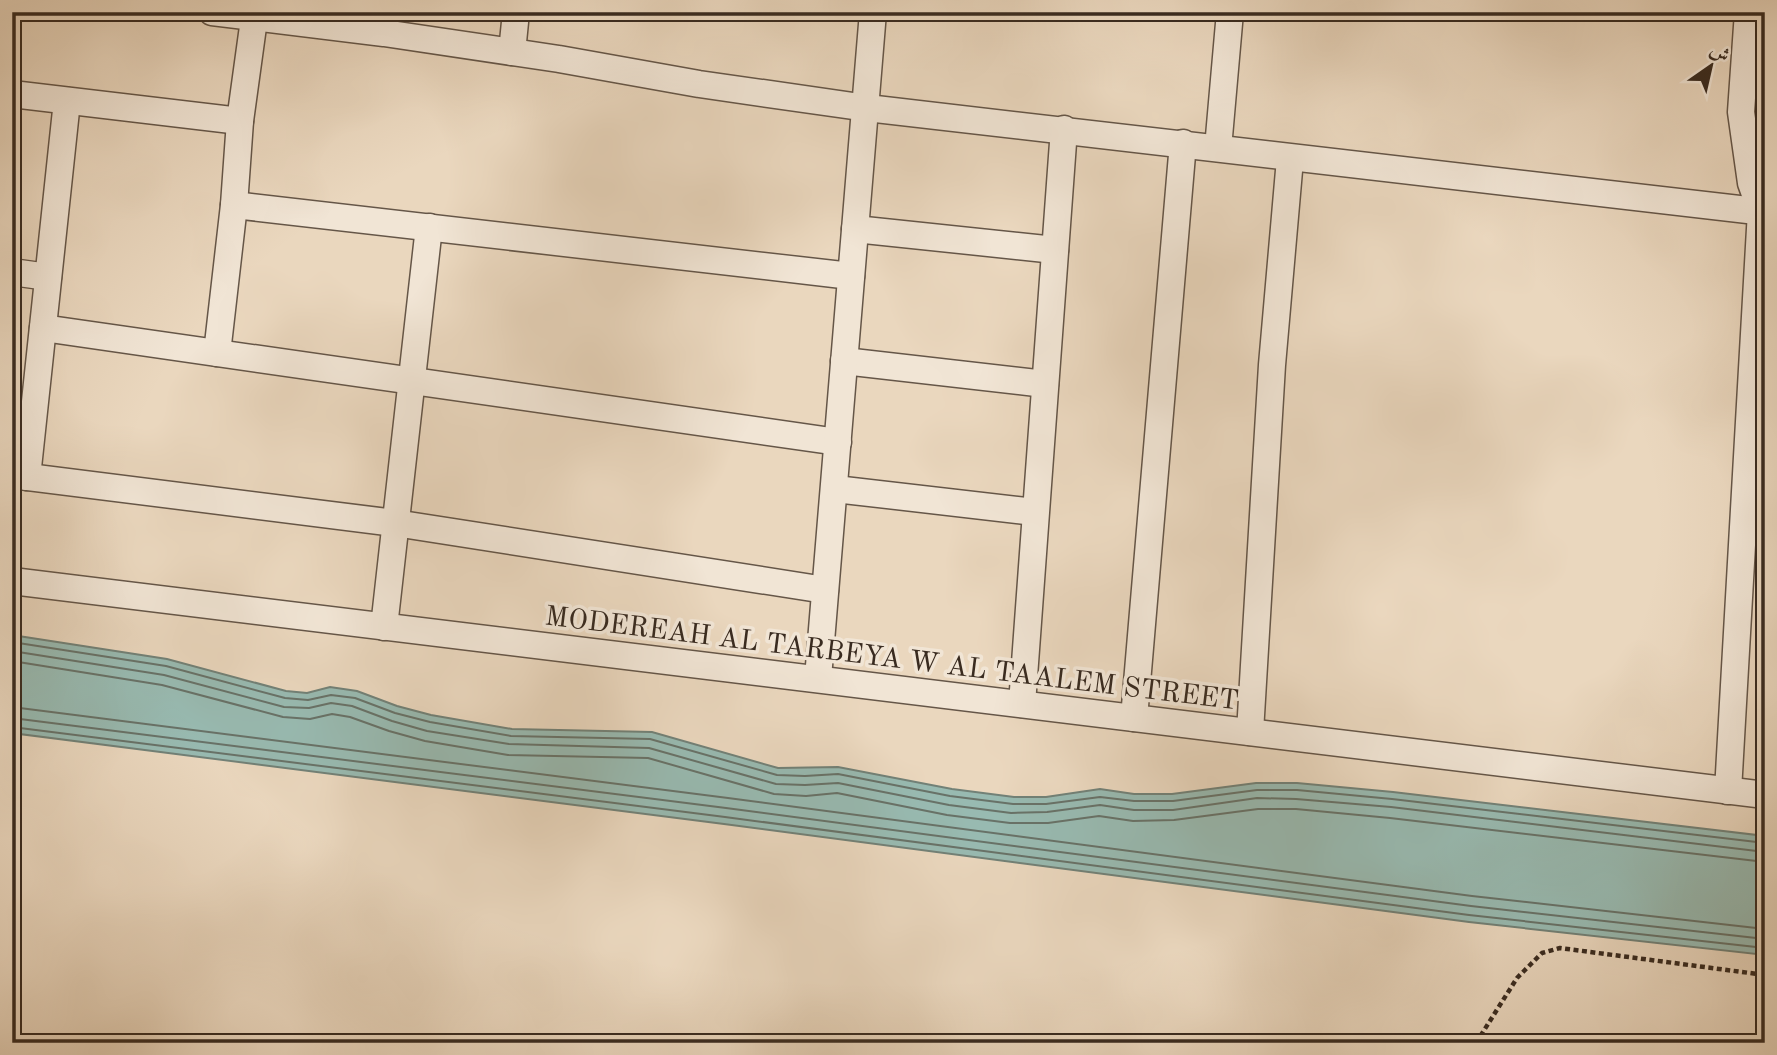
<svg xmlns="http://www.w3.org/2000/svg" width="1777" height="1055" viewBox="0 0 1777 1055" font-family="'Old Standard TT',Amiri,serif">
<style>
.water{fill:#98bab1;stroke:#728177;stroke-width:2}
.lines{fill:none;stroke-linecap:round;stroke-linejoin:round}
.shore{stroke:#687268;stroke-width:2}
.street-casing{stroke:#655648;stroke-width:29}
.path{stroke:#392b20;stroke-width:4.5;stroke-dasharray:5 3.5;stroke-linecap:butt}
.street{stroke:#f1e5d5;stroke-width:26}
.labels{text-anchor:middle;stroke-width:7;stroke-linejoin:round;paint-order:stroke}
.street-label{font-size:28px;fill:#392b20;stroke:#f1e5d5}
</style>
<rect width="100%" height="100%" fill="#ead7be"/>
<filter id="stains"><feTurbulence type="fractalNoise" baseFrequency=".00286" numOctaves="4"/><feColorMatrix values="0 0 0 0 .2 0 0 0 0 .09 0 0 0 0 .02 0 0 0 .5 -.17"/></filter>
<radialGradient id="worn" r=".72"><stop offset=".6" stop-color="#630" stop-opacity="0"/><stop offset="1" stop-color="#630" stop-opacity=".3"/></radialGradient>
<path class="water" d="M12,635L167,659L286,691L307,693L330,687L357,691L397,706L431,715L512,729L652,732L778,768L838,767L952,789L1014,797H1046L1100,789L1134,794H1172L1256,783H1297L1393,792L1765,836V955L1469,922L724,824L12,733Z"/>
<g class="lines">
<g class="shore">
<path d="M12,642L166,666L285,698L308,700L331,695L355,698L395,713L430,722L511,736L650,739L777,775L805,776L838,774L950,796L1013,804H1046L1100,797L1134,801H1173L1257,790H1297L1392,799L1765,843"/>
<path d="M12,651L164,675L284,707L309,708L331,703L352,706L392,721L427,731L509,744L649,748L776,784L805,785L838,783L949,805L1011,813L1047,812L1100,805L1134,810H1173L1257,798L1296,799L1391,807L1765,852"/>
<path d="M12,661L162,685L283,717L310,719L332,714L350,717L389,731L425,741L508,755L648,758L774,794L806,796L837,793L947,815L1010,823H1048L1099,816L1133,821L1174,820L1258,809H1296L1390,818L1765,862"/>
<path d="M12,707L728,798L1472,896L1765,929"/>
<path d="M12,718L726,808L1471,906L1765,939"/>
<path d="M12,727L725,817L1469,915L1765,948"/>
</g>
<defs>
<g id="street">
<path d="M212,12L384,33L559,59L699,84L867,108L1765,212"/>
<path d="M512,52L516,12"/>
<path d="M12,94L240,121"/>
<path d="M1218,148L1230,12"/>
<path d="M234,205L851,276"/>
<path d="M855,229L1055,250"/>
<path d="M12,272L48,277"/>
<path d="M43,328L838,442"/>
<path d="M217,353L234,205L240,121L255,12"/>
<path d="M844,361L1045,384"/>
<path d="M12,475L395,523L825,590"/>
<path d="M27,477L67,101"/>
<path d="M835,489L1035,512"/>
<path d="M12,581L1765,795"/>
<path d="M384,627L429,227"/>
<path d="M818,678L873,12"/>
<path d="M1022,704L1064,129"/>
<path d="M1134,718L1183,143"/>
<path d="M1250,732L1272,365L1290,159"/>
<path d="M1728,791L1761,211L1751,183L1741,112L1748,12"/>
</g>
</defs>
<use href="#street" class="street-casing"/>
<path class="path" d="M1476,1043L1517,978L1542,953L1560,948L1765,975"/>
<use href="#street" class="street"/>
</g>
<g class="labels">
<g class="street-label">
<text transform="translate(892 657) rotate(7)" y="10">MODEREAH AL TARBEYA W AL TAALEM STREET</text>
</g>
</g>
<rect width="1777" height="1055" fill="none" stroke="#ead7be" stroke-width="42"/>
<rect x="14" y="14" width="1749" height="1027" fill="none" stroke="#392b20" stroke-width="3.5"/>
<rect x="21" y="21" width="1735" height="1013" fill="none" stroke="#392b20" stroke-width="2"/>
<g transform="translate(1711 66) rotate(34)" stroke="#f1e5d5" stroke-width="5" paint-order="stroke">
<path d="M0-5L12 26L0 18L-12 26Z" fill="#392b20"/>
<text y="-10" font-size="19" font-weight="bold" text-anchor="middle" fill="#392b20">ش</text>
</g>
<rect width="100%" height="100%" filter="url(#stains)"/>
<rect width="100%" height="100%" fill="url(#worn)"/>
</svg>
